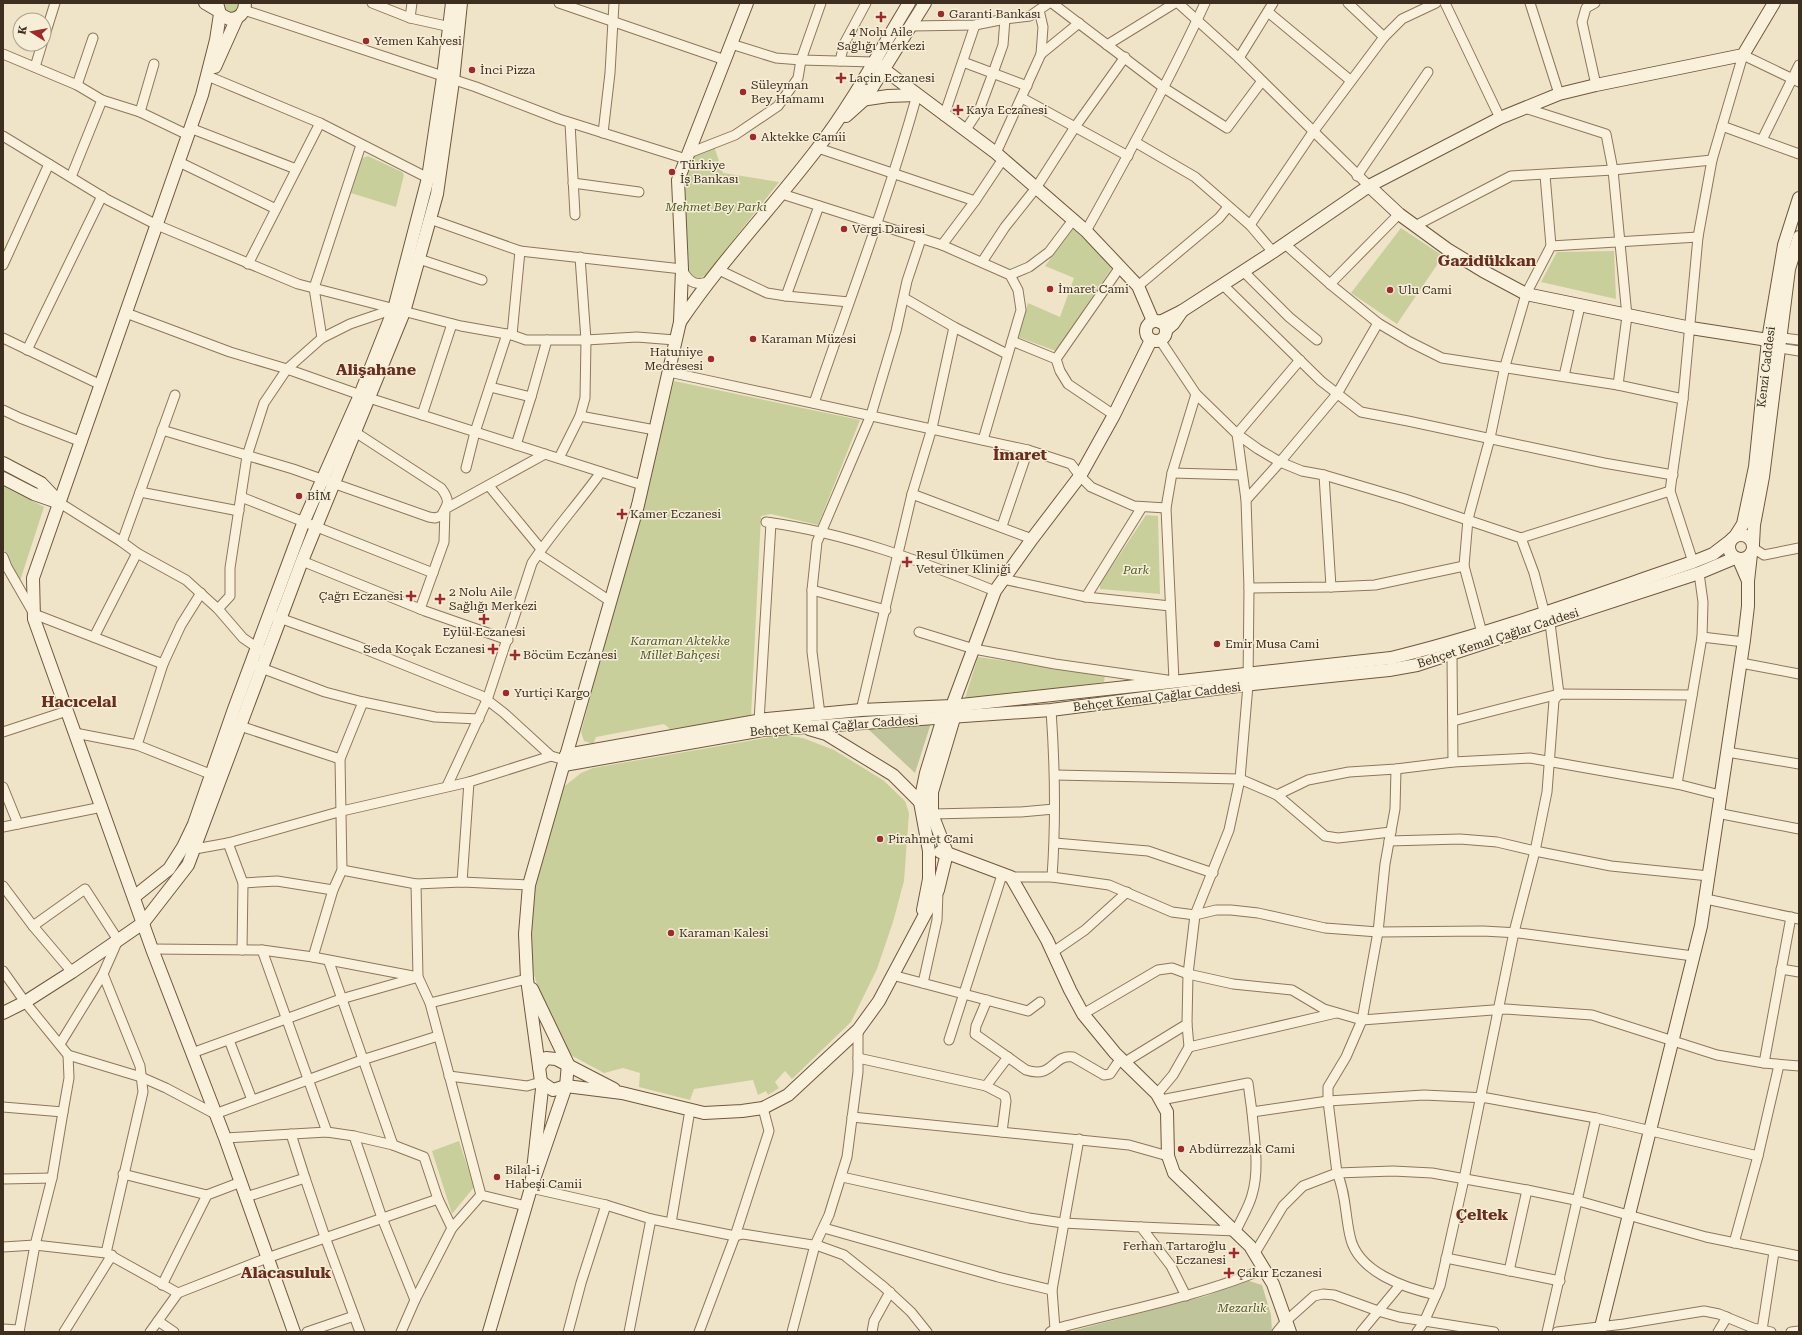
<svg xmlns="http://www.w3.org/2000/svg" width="1802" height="1335" viewBox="0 0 1802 1335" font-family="'Roboto Serif',serif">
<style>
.green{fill:#c9cf9b}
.cemetery{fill:#bfc49a}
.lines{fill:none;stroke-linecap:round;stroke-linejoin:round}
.street-casing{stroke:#8d765c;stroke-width:11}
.secondary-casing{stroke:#6f573f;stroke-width:14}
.street{stroke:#faf1dc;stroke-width:9}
.secondary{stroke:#faf1dc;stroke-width:12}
.poi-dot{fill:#9e2a2b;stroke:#f7eed8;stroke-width:1.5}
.labels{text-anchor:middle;stroke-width:3;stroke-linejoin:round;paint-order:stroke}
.poi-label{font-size:12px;fill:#3d2e20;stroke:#f7eed8;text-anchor:start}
.park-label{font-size:12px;font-style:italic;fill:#4d5a26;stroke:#f7eed8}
.street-label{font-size:12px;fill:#3d2e20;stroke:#f7eed8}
.district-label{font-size:16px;font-weight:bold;fill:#6b2e1e;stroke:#f7eed8}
</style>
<rect width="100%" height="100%" fill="#f0e4c8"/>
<g class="green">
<path d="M221,3H239V7L236,13L227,15Z"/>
<path d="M714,146L723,173L779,182L706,275L698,279L688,276L680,181L690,155Z"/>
<path d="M368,156L402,172L404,175L396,207L351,193L362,158Z"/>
<path d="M1401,228L1443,256L1397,324L1351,293Z"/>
<path d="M1073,229L1113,266L1056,351L1018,337L1028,303L1060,317L1074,278L1045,266Z"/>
<path d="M1614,251L1616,299L1541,282L1557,252Z"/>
<path d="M674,381L860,420L818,525L771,514L761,516L751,717L670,729L664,724L596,737L593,744L584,741L581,732Z"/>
<path d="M3,485L44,507L20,581L8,561L3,546Z"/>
<path d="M1146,515L1158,516L1160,594L1100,589V584Z"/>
<path d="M978,657L1105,675L1104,682L964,701Z"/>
<path d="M782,735L803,738L834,750L883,780L905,801L909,813L904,881L893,922L877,969L851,1022L792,1079L785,1071L775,1082L779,1088L768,1095L766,1091L758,1095L753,1080L694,1089L690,1100L639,1087L640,1073L623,1068L604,1073L567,1053L543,1005L531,964L532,894L561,789L581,773L593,768Z"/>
<path d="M459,1141L474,1187L452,1214L432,1151Z"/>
</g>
<g class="cemetery">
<path d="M931,723L915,773L867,728Z"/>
<path d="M1246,1280L1262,1285L1271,1315L1272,1332H1068L1206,1296Z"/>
</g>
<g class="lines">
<defs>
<g id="street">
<path d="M372,3L410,18L455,28"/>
<path d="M559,3L725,60"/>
<path d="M1052,3L1164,88L1227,128L1262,81"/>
<path d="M1178,3L1239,58L1369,186"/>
<path d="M1445,3L1500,118"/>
<path d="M1530,3L1559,94"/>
<path d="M1595,3L1586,8L1582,22L1596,85"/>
<path d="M244,10L476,87L559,119L686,159"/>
<path d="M1039,10L1043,27L1041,54"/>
<path d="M1268,12L1350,80"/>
<path d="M410,18L412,3"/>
<path d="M911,26L975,25L1005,19L1030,16L1049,3"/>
<path d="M1384,37L1402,19L1436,3"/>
<path d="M44,38L55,3"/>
<path d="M731,44L776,58L801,60L874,62"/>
<path d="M1107,45L1175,3"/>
<path d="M3,54L77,85L102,100L140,112L188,135"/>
<path d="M1239,58L1273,3"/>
<path d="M840,61L844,44L866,3"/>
<path d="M963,62L1027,86"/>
<path d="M35,67L42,44"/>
<path d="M210,77L320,123L428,178"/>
<path d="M77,85L93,38"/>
<path d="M1022,98L1128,156"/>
<path d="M1525,108L1606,134L1613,170L1627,316L1618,385"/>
<path d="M140,112L154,64"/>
<path d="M944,116L975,25"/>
<path d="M570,123L575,215"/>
<path d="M1722,126L1799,154"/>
<path d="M190,128L296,169"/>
<path d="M965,131L980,108L993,73L1003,45L1005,19"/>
<path d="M603,133L610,73L614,3"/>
<path d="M3,136L108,200L157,225L298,284L461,326L512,335L526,340H586L637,337L675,340"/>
<path d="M1762,140L1799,65"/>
<path d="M1135,142L1195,177L1250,225L1273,252"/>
<path d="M818,148L975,201"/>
<path d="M689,153L735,135L778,106L798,78L801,60L821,3"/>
<path d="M996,153L1041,54L1079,23"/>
<path d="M179,162L276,209"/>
<path d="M1545,175L1551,246"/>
<path d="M1357,176L1428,72"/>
<path d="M71,177L102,100"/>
<path d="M573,183L639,192"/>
<path d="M782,194L942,245L1010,275L1018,290L1021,310L983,440"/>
<path d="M430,219L520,251L682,269C688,282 696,287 710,281"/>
<path d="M1250,225L1313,132L1384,37L1348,3"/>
<path d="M1415,226L1511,176L1613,170L1712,160"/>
<path d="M1086,231C1128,156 1169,81 1205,3"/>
<path d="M1285,244L1330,284L1378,323L1410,342L1442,358L1618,385L1683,399"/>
<path d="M942,245L975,201L1003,159"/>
<path d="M419,259L482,280"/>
<path d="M982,262L1005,227L1036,188L1075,127L1125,57"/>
<path d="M248,264L320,123"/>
<path d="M3,265L49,164"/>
<path d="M719,270L767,293L786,296L849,302"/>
<path d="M1243,271L1289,317L1317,340"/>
<path d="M1010,275L1029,267L1049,252L1073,220"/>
<path d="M1222,284L1321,381L1361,412L1408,421L1604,463L1673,475"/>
<path d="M1330,284L1399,214"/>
<path d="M1138,286L1219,218L1228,207"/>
<path d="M786,296L819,206"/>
<path d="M904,298L954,327L1007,354"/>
<path d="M126,313L230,352L287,369L369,398L642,485"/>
<path d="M512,335L520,251"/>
<path d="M1775,337L1799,340"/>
<path d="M3,338L101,385"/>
<path d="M322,338L314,288L361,145"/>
<path d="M1160,340L1196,394L1237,434L1258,449L1280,462L1302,471L1324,475L1405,499L1521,538L1534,573L1544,611L1550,623L1559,694L1554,700L1547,792L1535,851L1514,932L1464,1179L1440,1286L1424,1322L1417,1332"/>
<path d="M1012,341L1056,359L1060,371L1068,384L1114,415"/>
<path d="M1773,347L1799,351"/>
<path d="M27,350L102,196"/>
<path d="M1056,359L1120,267"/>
<path d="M669,372L1028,450L1071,464L1080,476L1091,487L1134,506L1166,508"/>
<path d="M1564,376L1580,306"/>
<path d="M490,387L531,397"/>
<path d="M814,403C849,301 888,199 917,95"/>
<path d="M3,410L20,418L82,442"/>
<path d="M422,415L452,324"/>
<path d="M580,416L655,430"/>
<path d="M162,430L293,469L429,517L435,518L441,516C449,503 450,500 441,488L355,432"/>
<path d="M516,445L531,397L547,340"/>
<path d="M559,458L580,416L585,398L586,340L580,257"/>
<path d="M466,468L475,432L507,334"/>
<path d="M1172,473L1242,475"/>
<path d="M1324,475L1331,587"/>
<path d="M489,486L541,549"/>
<path d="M140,492L239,511"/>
<path d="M912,494L1032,539"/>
<path d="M241,497L433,573"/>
<path d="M1246,500L1280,462L1337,394L1378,323"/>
<path d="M60,503L122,542L137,553L186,580L218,609L243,638L262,651"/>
<path d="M766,522C846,533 921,561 995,591"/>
<path d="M1002,526L1028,450"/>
<path d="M1521,538L1670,491"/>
<path d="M122,542L175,395"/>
<path d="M1753,548L1764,555L1799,548"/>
<path d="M539,554L610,601"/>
<path d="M3,557L7,567L34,614L163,664"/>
<path d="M302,561L425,611L508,640"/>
<path d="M1693,562L1670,491L1683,399L1698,237L1712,160L1743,55L1799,82"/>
<path d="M1003,579L1086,597L1170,606"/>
<path d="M1249,588L1331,587L1375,585L1464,566"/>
<path d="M812,590L886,610"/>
<path d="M1086,597L1142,507"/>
<path d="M218,609L230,596V568L247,456L264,403L287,369L322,338L350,324L394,309"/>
<path d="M420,609L444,542L445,509L545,454"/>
<path d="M274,616L357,646L482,696L504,713L551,756L565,760"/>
<path d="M919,632L974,649L1055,664L1174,681L1166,508L1172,473L1196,394"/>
<path d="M1482,633L1464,566L1468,519L1490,438L1505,366L1526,294L1551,246L1698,237"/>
<path d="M94,637L137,553"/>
<path d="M1702,637L1744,642"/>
<path d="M1452,655L1453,762"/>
<path d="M1741,663L1799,674"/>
<path d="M256,666L325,692L363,702L435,717L479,719"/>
<path d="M861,710L912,494L932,428L954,327"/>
<path d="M1051,710C1055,766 1056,821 1052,877"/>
<path d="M820,714L812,652V590L817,542L871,415L896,331L907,281L921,239"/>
<path d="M759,721L771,523"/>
<path d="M1453,721L1559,694L1692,695"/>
<path d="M240,726L340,759L363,702"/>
<path d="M3,732L67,711"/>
<path d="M75,733L137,745L210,774"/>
<path d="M137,745L163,664L181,625L201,593"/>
<path d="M1727,752L1799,764"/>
<path d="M1396,769L1395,809L1385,864L1378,932L1362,1020L1346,1057L1328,1087V1101L1337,1173C1346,1193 1345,1215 1350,1236C1357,1272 1405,1288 1436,1295"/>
<path d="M1055,775L1240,779L1277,795L1308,780L1349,772L1396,769L1453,762L1530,758L1677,784L1720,795"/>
<path d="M1677,784L1702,637L1703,602L1699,573"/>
<path d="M447,786L487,700L532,563C553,531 579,503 601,472"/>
<path d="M3,787L18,824"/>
<path d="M1277,795L1325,836L1338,838L1391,832"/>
<path d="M1717,813L1799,829"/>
<path d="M932,814L1021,812L1054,809"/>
<path d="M3,827L102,807"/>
<path d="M1389,841L1460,839L1497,842L1535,851L1611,866L1709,876"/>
<path d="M228,843L243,883L242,950"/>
<path d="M1055,843L1148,851L1213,873"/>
<path d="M190,848L195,849L228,843L342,811L469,782L551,756"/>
<path d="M342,870L416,884L462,882L529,885"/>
<path d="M1011,877H1052L1109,885L1172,912L1195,915L1216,910H1231L1258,913L1325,928L1378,932L1483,931L1519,933L1693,956"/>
<path d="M462,882L469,782"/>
<path d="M243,883L277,881L333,890"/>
<path d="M416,884L418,977L430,1003L481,1195L526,1206"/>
<path d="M3,886L33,926L72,972"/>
<path d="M1706,899L1799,919"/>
<path d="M33,926L85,889L118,940L103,974L60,1044"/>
<path d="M152,949L262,950L313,957L418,977"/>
<path d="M262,950L327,1132"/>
<path d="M1053,952L1085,930L1127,892"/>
<path d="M313,957L333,890L342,870L340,759"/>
<path d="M329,962L393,1145"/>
<path d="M1781,969L1799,972"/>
<path d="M3,971L25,1002L68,1055L69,1078L63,1112L52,1178L35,1245L19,1332"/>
<path d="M103,974L140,1066L143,1092L106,1253"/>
<path d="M892,975L1028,1011L1040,1002"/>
<path d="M923,983L937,920L938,891"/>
<path d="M987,1000L976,1026L975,1034L1026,1070C1054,1079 1052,1054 1073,1057L1104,1075L1110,1074L1121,1058"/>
<path d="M430,1003L527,979"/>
<path d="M1083,1014L1158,970L1172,968L1188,974L1233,984L1292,990L1324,1009L1362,1020L1506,1009L1592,1015L1717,1055L1764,1063L1799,1066"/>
<path d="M229,1040L252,1100"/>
<path d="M949,1040L1002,875"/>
<path d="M1189,1047L1336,1013"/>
<path d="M192,1053L341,999L415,978"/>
<path d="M68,1055L141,1077L166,1088L215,1114L362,1060L438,1036"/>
<path d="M858,1058L986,1086L1008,1057"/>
<path d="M1125,1062L1187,1024"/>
<path d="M1764,1063L1791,917"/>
<path d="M449,1076L527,1086L541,1082"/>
<path d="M986,1086L1005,1096L1006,1101L1002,1132"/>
<path d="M1157,1094L1173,1075L1189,1047L1187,1024L1188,974L1195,915L1229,830L1240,779L1248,685L1249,588L1246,500L1237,434L1300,360"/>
<path d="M1161,1100L1248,1083L1252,1112L1328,1101L1424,1095L1487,1098L1596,1118L1758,1156"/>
<path d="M3,1107L63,1112"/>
<path d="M852,1117L1129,1145L1168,1156"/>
<path d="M354,1136L382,1218L415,1300"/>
<path d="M225,1138L327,1132L354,1136L393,1145L424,1157L438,1199L452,1228"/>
<path d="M123,1174L207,1195"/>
<path d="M842,1177L1029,1218L1063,1223L1141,1227L1171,1266L1186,1296"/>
<path d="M305,1178L325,1237L360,1332"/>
<path d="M3,1179L52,1178"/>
<path d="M531,1188L606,1205L651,1219L735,1236L743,1234L819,1246L844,1255L884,1287L911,1312L927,1332"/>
<path d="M246,1197L305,1178L291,1134"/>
<path d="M671,1223L690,1110"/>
<path d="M1141,1227L1236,1231C1241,1219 1249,1207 1252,1195C1260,1169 1254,1138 1252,1112"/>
<path d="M824,1228L998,1277L1052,1290"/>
<path d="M1734,1243L1758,1156L1779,1065"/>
<path d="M3,1247L35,1245L106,1253L178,1293"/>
<path d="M1255,1253L1283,1206L1303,1186L1337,1173L1393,1171L1432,1173L1527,1190L1575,1200L1706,1237L1799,1256"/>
<path d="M1446,1258L1560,1281"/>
<path d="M1509,1271L1527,1190"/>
<path d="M162,1285L207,1195L241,1182"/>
<path d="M158,1321L174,1332"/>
<path d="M3,1329L19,1330"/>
<path d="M1055,1329L1052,1290L1079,1139"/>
<path d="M1762,1330L1774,1252"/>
<path d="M64,1332L112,1255"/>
<path d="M150,1332L178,1293L267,1258L438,1199"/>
<path d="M307,1332L354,1316"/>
<path d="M401,1332L415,1300L452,1228L481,1195"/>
<path d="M568,1332L581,1283L606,1205"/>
<path d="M629,1332L651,1219"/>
<path d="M699,1332L735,1236L769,1131L763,1108"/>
<path d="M792,1332L815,1245L829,1215L847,1157L858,1072V1030"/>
<path d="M872,1332L874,1321L890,1292"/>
<path d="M1050,1332L1055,1329C1125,1310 1197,1297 1264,1269"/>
<path d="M1277,1332L1286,1321L1314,1296L1323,1294L1334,1295L1378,1311L1399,1317L1494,1332"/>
<path d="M1361,1332L1400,1285"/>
<path d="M1547,1332L1596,1118"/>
<path d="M1557,1332L1624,1324L1704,1311L1719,1314L1753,1328L1771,1332"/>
<path d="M1718,1332L1727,1317"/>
<path d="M1791,1332L1799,1331"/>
</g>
<g id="secondary">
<path d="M205,3L217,10"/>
<path d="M217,3L220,14L229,19C239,19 245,13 245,3"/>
<path d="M220,14L216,40L202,95L33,578L34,619L152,949L225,1138L294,1332"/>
<path d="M874,62L996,153L1086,231L1138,286L1153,321"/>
<path d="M215,67L237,18"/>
<path d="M861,100L888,96L917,95"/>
<path d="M846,116L865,99L925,3"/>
<path d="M1369,186L1399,214L1447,249L1483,271L1526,294L1691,328L1768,340"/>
<path d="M1182,311L1273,252L1369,186L1500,118L1559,94L1596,85L1743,55L1774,3"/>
<circle cx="1156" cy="331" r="10"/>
<path d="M680,322C721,261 772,208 817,149C852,104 879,52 909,3"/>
<path d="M1160,322L1182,311L1173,324L1166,330"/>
<path d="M3,463L41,483L60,503"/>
<path d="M3,478L34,494L57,502"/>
<circle cx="1741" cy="547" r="12"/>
<path d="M1736,535L1743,524L1755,467L1768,340L1784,245L1799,198"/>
<path d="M1753,544L1754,525L1763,477L1789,269L1799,237"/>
<path d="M1739,560L1748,581L1751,554"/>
<path d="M809,729L826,734L893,775L920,802"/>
<path d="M566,755L767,719L861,710L952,706L1391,658C1494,633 1593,596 1693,562L1713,554L1730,541"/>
<path d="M564,765L763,730L1051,710L1253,684L1389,670L1417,665L1699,573L1735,558"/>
<path d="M940,852L947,853L1011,877L1047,940L1070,990L1083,1014L1115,1053L1157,1094L1167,1112L1168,1156L1174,1173L1250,1246L1273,1284L1290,1332"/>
<path d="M134,897L169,869L183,847L194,824L234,709L304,521L360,395L394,309L428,178L443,77L452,3"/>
<path d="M923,910L929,879V851L920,802L926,773L943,718L952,706L995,591L1032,539L1080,476L1114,415L1151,340"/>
<path d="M3,1013L25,1002L72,972L143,923L188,865L302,561L404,312L437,194L453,81L461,3"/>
<path d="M539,1067L546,1058L556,1059L614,1089"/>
<path d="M541,1082L553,1090L566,1086L622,1093L704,1113L742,1111L763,1108L788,1095L858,1030L879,1001L938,890L947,853L932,814V792L954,718L953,711"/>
<path d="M531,1188L542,1089L527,979L525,934L529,885L638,505L680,322L682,269L678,180L747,3"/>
<path d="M1601,1327L1701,926L1744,640L1748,606V581"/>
<path d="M489,1332L531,1188L566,1086L568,1064L532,989"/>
</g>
</defs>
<use href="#street" class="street-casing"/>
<use href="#secondary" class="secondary-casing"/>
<use href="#street" class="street"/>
<use href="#secondary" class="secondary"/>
</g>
<g class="poi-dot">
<circle cx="941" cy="14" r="4"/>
<path d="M879 11h4v4h4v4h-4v4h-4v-4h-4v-4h4z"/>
<circle cx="366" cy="41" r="4"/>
<circle cx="472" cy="70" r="4"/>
<path d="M839 72h4v4h4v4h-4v4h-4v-4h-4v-4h4z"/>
<circle cx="743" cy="92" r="4"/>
<path d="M956 104h4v4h4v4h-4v4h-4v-4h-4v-4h4z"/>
<circle cx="753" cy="137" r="4"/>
<circle cx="672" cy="172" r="4"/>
<circle cx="844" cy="229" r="4"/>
<circle cx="1050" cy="289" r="4"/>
<circle cx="1390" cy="290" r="4"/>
<circle cx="753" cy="339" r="4"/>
<circle cx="711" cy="359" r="4"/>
<circle cx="299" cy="496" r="4"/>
<path d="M620 508h4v4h4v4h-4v4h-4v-4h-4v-4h4z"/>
<path d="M905 556h4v4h4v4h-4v4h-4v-4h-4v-4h4z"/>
<path d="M409 590h4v4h4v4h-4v4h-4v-4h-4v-4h4z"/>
<path d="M438 593h4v4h4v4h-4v4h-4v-4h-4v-4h4z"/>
<path d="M482 613h4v4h4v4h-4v4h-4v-4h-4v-4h4z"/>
<circle cx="1217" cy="644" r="4"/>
<path d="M491 643h4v4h4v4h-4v4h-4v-4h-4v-4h4z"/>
<path d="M513 649h4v4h4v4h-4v4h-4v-4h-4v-4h4z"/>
<circle cx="506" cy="693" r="4"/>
<circle cx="880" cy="839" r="4"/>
<circle cx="671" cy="933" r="4"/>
<circle cx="1181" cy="1149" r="4"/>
<circle cx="497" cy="1177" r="4"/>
<path d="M1232 1247h4v4h4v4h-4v4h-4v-4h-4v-4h4z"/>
<path d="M1227 1267h4v4h4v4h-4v4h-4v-4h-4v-4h4z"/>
</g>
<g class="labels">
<g class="poi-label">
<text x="949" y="18">Garanti Bankası</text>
<text x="881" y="36" text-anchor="middle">4 Nolu Aile<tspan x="881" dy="14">Sağlığı Merkezi</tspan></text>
<text x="374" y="45">Yemen Kahvesi</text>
<text x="480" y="74">İnci Pizza</text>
<text x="849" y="82">Laçin Eczanesi</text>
<text x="751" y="89">Süleyman<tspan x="751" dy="14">Bey Hamamı</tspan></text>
<text x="966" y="114">Kaya Eczanesi</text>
<text x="761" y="141">Aktekke Camii</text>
<text x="680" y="169">Türkiye<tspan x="680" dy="14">İş Bankası</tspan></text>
<text x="852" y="233">Vergi Dairesi</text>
<text x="1058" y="293">İmaret Cami</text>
<text x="1398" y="294">Ulu Cami</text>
<text x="761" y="343">Karaman Müzesi</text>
<text x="703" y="356" text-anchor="end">Hatuniye<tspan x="703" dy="14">Medresesi</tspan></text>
<text x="307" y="500">BİM</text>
<text x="630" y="518">Kamer Eczanesi</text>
<text x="916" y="559">Resul Ülkümen<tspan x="916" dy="14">Veteriner Kliniği</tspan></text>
<text x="449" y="596">2 Nolu Aile<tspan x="449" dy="14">Sağlığı Merkezi</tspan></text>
<text x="403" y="600" text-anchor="end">Çağrı Eczanesi</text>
<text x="484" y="636" text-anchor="middle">Eylül Eczanesi</text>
<text x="1225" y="648">Emir Musa Cami</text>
<text x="485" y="653" text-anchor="end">Seda Koçak Eczanesi</text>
<text x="523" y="659">Böcüm Eczanesi</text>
<text x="514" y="697">Yurtiçi Kargo</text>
<text x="888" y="843">Pirahmet Cami</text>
<text x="679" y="937">Karaman Kalesi</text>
<text x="1189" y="1153">Abdürrezzak Cami</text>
<text x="505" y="1174">Bilal-i<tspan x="505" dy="14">Habeşi Camii</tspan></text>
<text x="1226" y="1250" text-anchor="end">Ferhan Tartaroğlu<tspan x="1226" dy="14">Eczanesi</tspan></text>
<text x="1237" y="1277">Çakır Eczanesi</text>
</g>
<g class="park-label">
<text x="716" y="211">Mehmet Bey Parkı</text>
<text x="1136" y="574">Park</text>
<text x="680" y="645">Karaman Aktekke<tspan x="680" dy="14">Millet Bahçesi</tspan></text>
<text x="1242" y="1312">Mezarlık</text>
</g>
<g class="street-label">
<text transform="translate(1766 367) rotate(-83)" y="4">Kenzi Caddesi</text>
<text transform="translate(1498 638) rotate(-18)" y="4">Behçet Kemal Çağlar Caddesi</text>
<text transform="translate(1157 697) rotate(-7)" y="4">Behçet Kemal Çağlar Caddesi</text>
<text transform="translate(834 726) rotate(-4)" y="4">Behçet Kemal Çağlar Caddesi</text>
</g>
<g class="district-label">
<text x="1487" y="266">Gazidükkan</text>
<text x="376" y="375">Alişahane</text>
<text x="1020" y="460">İmaret</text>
<text x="79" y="707">Hacıcelal</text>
<text x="1482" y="1220">Çeltek</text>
<text x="286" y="1278">Alacasuluk</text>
</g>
</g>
<rect width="1802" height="1335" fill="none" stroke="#3d2e20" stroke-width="8"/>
<g transform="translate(32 32) rotate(281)"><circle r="19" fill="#f7eed8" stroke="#ada18e"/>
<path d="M0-3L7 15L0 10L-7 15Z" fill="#9e2a2b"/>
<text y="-6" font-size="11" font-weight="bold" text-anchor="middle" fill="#3d2e20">K</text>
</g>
</svg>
